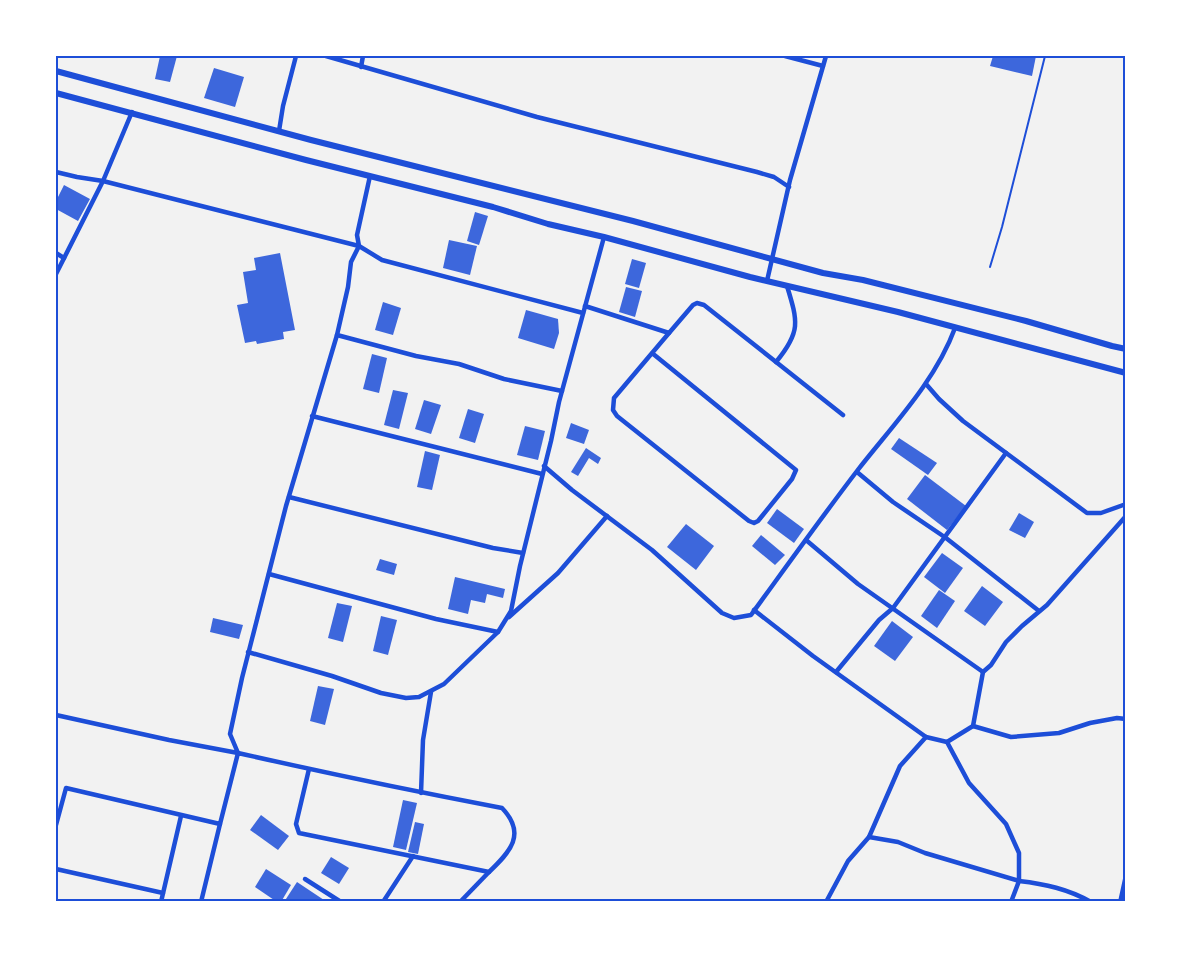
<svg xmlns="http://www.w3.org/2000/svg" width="1181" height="957" viewBox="0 0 1181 957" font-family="'Fira Sans Condensed',sans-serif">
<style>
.building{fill:#3d67dc}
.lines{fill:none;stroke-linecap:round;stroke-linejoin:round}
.service{stroke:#1d4ed8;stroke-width:2}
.minor{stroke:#1d4ed8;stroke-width:4.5}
.tertiary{stroke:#1d4ed8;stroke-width:6}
.neatline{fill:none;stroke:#1d4ed8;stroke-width:2}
</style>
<rect width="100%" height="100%" fill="#f2f2f2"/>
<g class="building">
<path d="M160,56H177L170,82L155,79Z"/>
<path d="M993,56H1036L1032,76L990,66Z"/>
<path d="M214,68L244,77L235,107L204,98Z"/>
<path d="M64,185L90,199L78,221L56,209V195L58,197Z"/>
<path d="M475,212L488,216L479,245L467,241Z"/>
<path d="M449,240L477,246L470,275L443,268Z"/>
<path d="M280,253L295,330L283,332L284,339L257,344L256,341L245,343L237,305L248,303L243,272L256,270L254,258Z"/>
<path d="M632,259L646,263L639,288L625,284Z"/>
<path d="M626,287L642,291L635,317L619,312Z"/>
<path d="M383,302L401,308L393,335L375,330Z"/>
<path d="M526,310L558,319L559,333L554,349L518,338Z"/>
<path d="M372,354L387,358L379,393L363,389Z"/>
<path d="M393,390L408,393L399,429L384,425Z"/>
<path d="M424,400L441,405L431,434L415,429Z"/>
<path d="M468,409L484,414L475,443L459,438Z"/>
<path d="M571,423L589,430L584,444L566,438Z"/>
<path d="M525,426L545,431L538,460L517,455Z"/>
<path d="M899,438L937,463L928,475L891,449Z"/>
<path d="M586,448L601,458L598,464L589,458L578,476L571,472Z"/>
<path d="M425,451L440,455L432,490L417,487Z"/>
<path d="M925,475L966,506L947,530L907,499Z"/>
<path d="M777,509L804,529L794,543L767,523Z"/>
<path d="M1019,513L1034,522L1025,538L1009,530Z"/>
<path d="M686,524L714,546L696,570L667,547Z"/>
<path d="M761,535L785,555L775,565L752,546Z"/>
<path d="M942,553L963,568L945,593L924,577Z"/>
<path d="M380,559L397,564L394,575L376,570Z"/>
<path d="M455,577L505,589L503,598L487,594L485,603L471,600L468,614L448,609Z"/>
<path d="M982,586L1003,602L985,626L964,611Z"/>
<path d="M939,590L955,601L937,628L921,616Z"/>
<path d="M337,603L352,606L343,642L328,638Z"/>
<path d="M381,616L397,620L388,655L373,651Z"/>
<path d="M213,618L243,625L239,639L210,632Z"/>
<path d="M892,621L913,637L895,661L874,646Z"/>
<path d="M318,686L334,689L325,725L310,721Z"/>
<path d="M403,800L417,803L406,850L393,847Z"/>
<path d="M261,815L289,836L278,850L250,830Z"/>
<path d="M415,822L424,824L418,854L408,852Z"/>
<path d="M331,857L349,868L339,884L321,873Z"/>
<path d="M266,869L291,885L281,902H277L255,887Z"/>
<path d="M297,882L327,902H284Z"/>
</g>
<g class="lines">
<path class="service" d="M990,267L1002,227L1045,56"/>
<g class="minor">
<path d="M326,56L537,117L757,172L774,177L789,187"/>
<path d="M785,56L823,66"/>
<path d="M361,67L363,56"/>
<path d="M279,131L283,106L296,56"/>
<path d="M56,172L77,177L103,181L359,246L382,260L583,313"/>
<path d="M56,253L64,258"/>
<path d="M56,274L103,181L132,112"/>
<path d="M767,281L790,180L826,56"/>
<path d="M585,306L669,333L693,305L697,303L704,305L843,415"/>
<path d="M337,335L416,356L459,364L504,379L562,391"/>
<path d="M652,353L796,470L792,479L758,521L754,523L749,521L617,416L613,410L614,398L669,333"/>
<path d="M776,362C801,332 798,322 787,286"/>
<path d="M926,384L939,399L963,421L1087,513H1101L1126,504"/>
<path d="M312,416L542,474"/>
<path d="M544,466L572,490L652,550L722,613L734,618L751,615C786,567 821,518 857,471C892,426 935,382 955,328"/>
<path d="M857,472L893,502L946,538L1039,611"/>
<path d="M289,497L493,548L523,553"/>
<path d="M806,540L858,584L983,672"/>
<path d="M269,574L436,619L498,632"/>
<path d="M754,610L813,656L926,737L947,742L969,783L1006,824L1019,853V881L925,853L898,842L869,837"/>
<path d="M509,617L558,573L607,516"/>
<path d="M248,652L332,676L381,693L406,698L419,697L444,684L498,632L511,611L520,566L551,441L559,402L604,237"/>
<path d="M836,672L879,620L893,608L1006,453"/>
<path d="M56,715L169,740L238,753L230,734L242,678L286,506L337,335L348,287L351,262L359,246L357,235L370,176"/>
<path d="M973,726L1011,737L1059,733L1090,723L1117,718L1126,719"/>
<path d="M947,742L973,726L983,672L991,665L1006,642L1022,626L1047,605L1126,516"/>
<path d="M421,793L423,740L431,692"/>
<path d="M56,825L66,788L220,824L238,753C326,773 413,791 502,808C527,834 510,852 489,872L299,833L296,824L309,769"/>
<path d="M56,869L163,893"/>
<path d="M305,879L341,902"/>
<path d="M161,902L181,816"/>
<path d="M201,902L220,824"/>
<path d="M383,902L413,856"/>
<path d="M460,902L489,872"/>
<path d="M826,902L848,861L869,837L900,766L926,737"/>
<path d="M1011,902L1019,881C1045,884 1068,889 1091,902"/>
</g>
<g class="tertiary">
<path d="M56,71L311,140L633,221L823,273L863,280L1026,321L1112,346L1126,349"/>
<path d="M56,93L306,160L493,207L548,224L604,237L750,277L898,312L1126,373"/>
<path d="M1121,902L1126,879"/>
</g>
</g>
<rect width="1181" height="957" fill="none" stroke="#ffffff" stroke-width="114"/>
<rect x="57" y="57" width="1067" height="843" class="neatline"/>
</svg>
